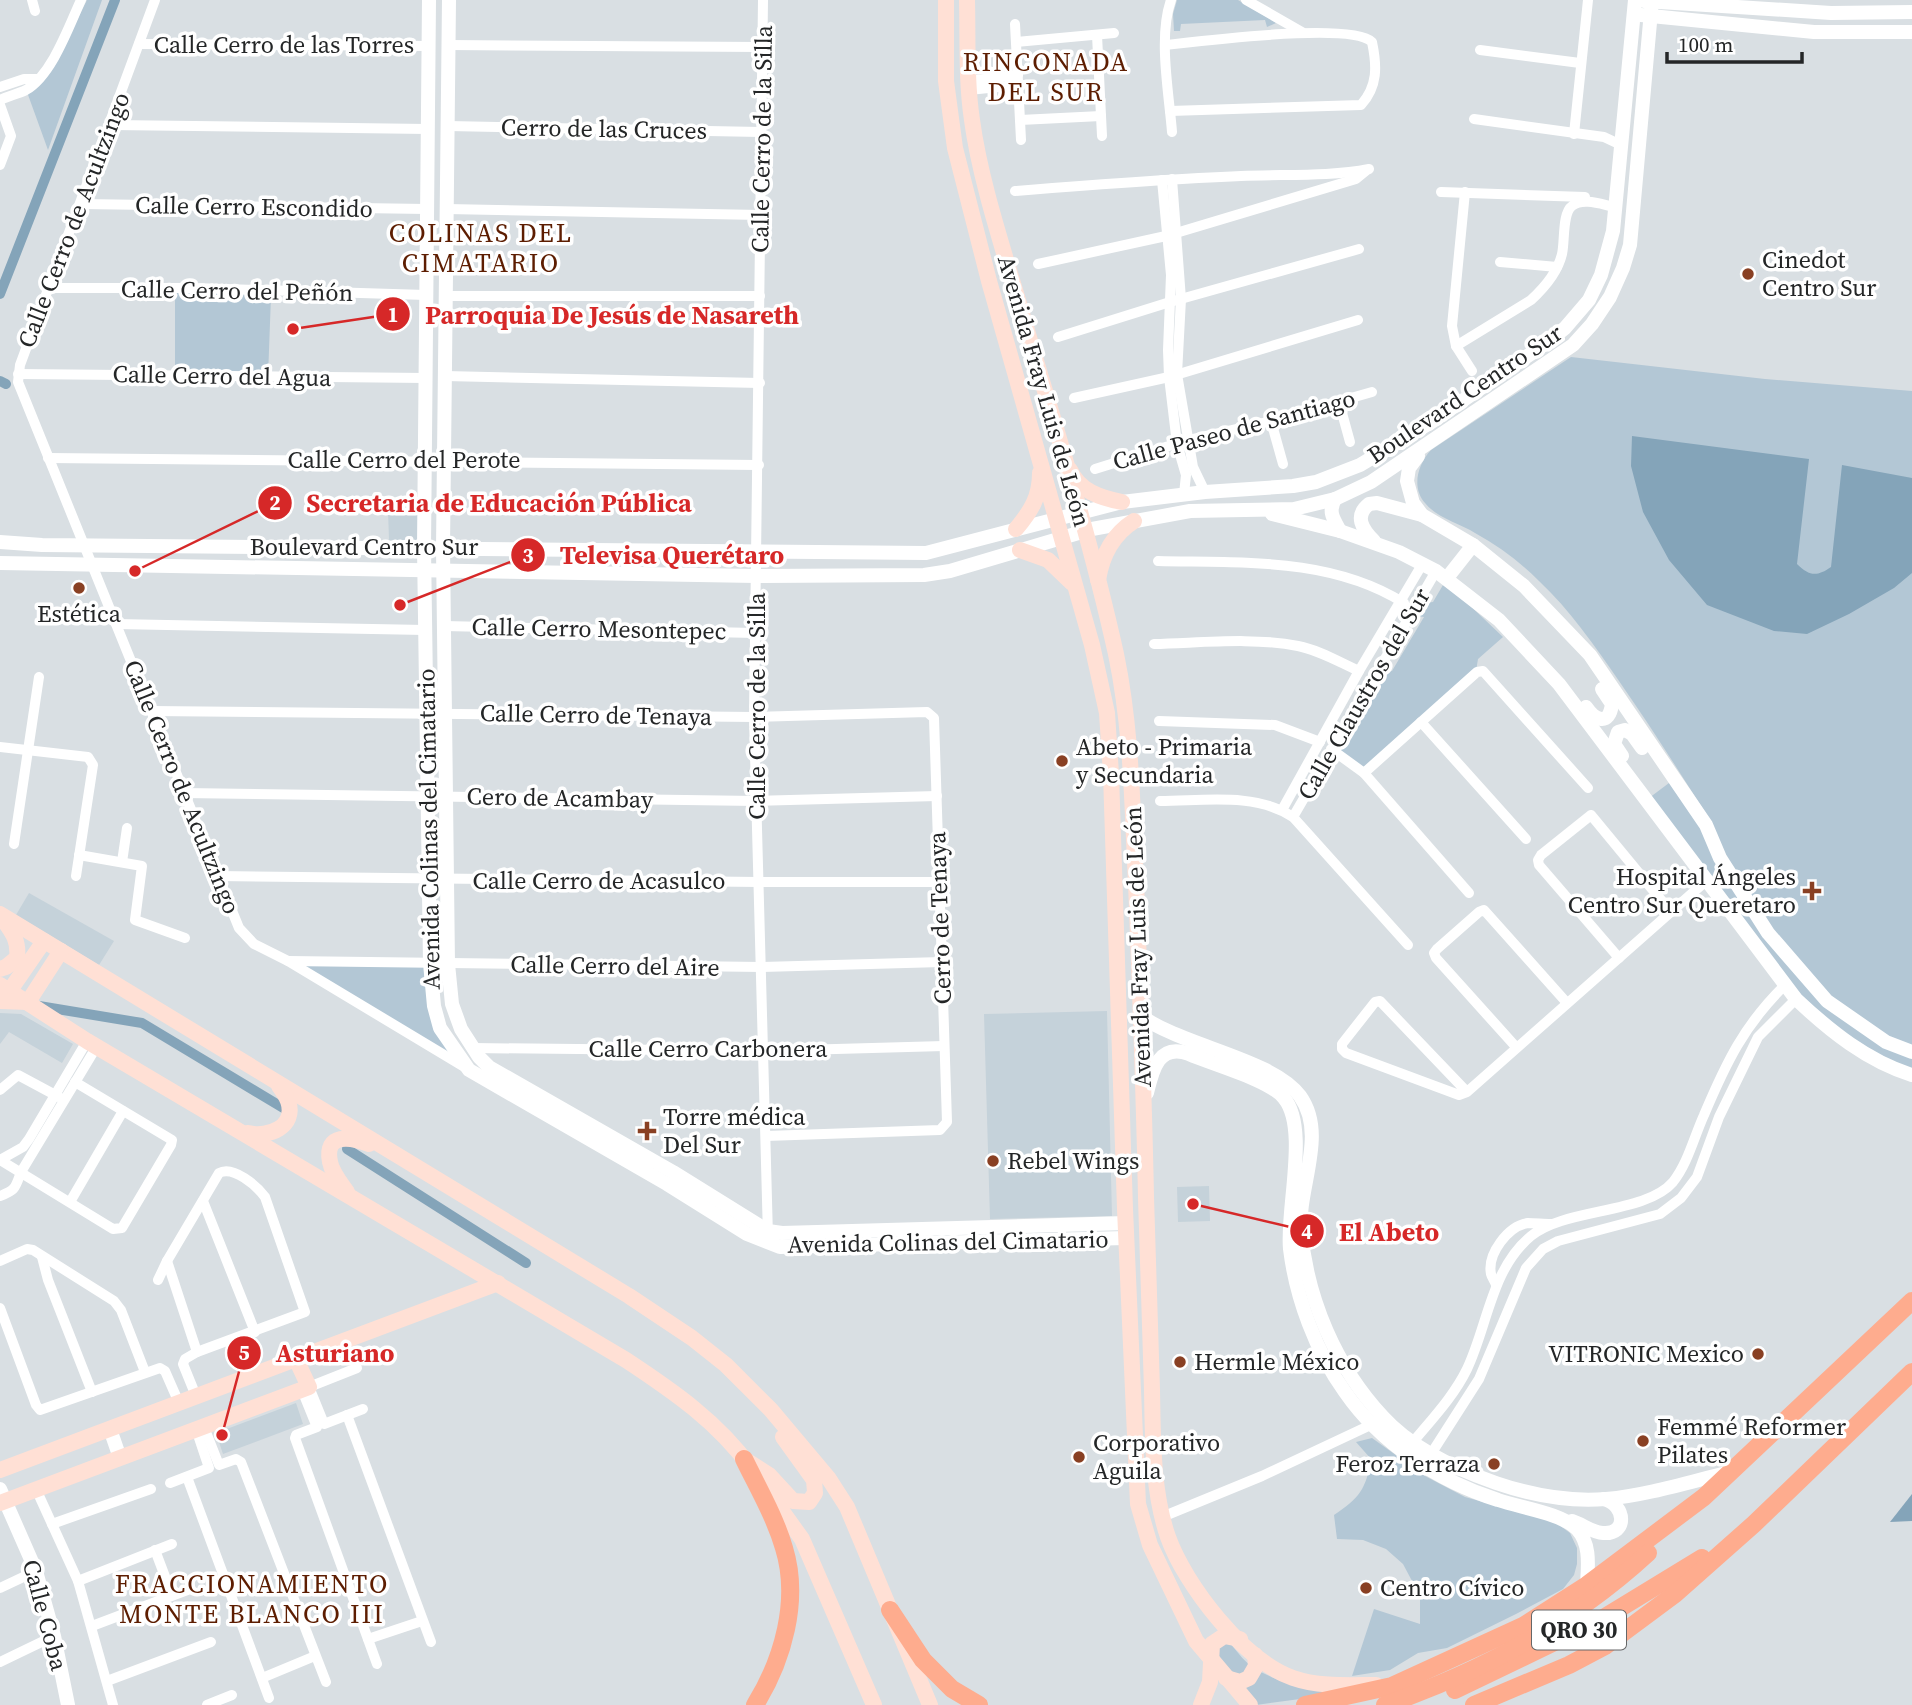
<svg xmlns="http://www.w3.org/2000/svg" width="1912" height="1705" viewBox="0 0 1912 1705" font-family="'Source Serif 4',serif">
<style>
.built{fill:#c5d2da}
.green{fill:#b3c7d5}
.water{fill:#84a4b9}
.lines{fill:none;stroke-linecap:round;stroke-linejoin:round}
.canal{stroke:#84a4b9;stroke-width:10}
.minor{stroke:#fff;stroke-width:10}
.tertiary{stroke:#fff;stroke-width:14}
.secondary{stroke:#ffe0d5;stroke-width:16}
.trunk{stroke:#feac8e;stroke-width:18}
.poi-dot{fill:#894023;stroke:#fff;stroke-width:2.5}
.labels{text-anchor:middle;stroke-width:7;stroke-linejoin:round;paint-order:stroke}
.shield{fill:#fff;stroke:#666768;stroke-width:2}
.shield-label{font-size:23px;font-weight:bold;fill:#242627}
.street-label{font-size:24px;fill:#242627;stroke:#fff}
.poi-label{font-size:24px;fill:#242627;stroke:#fff;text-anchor:start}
.neighbourhood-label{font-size:26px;letter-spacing:2px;fill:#5d1d01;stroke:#fff}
.leader{fill:none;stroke:#d62828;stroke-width:2.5}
.callout-dot{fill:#d62828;stroke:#fff;stroke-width:2.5}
.mark-label{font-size:21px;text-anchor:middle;font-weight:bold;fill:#fff}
.callout-label{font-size:26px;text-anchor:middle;font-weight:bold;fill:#d62828;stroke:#fff;stroke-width:7;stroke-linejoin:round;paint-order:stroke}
</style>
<rect width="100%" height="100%" fill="#d9dfe3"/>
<g class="built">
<path d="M388,510L419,511L418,540H389Z"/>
<path d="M29,893L114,941L99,965L16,915Z"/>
<path d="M1107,1011L1112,1216L990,1219L984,1014Z"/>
<path d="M0,1013L21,1014L73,1044L62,1063L9,1032L0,1044Z"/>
<path d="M1209,1186L1210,1221L1178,1222L1177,1187Z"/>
<path d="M296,1403L303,1424L223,1454L216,1433Z"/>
</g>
<g class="green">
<path d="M87,0H102L48,150L27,92L53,68Z"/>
<path d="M1177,0H1238L1276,23L1267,27L1265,20L1181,24L1180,31H1174L1173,14Z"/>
<path d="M175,287L276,291L271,296L268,377L175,376Z"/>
<path d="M1571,357L1765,379L1912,391V1075L1819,1021L1645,801L1673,780L1712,823C1682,776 1651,727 1619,681C1594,645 1570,610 1539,581C1520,562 1499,546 1475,533C1459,523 1437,518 1425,503C1411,487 1418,464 1431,450Z"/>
<path d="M1443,585L1462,598L1503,637L1478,659L1476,671L1364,773L1331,749L1377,671H1392L1424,617L1410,615L1416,604L1433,602Z"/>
<path d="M288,961L430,963L434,1006L469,1070Z"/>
<path d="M1372,1438L1425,1476L1465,1497L1555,1522L1570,1533L1577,1548V1564L1574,1575L1563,1589L1516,1614L1447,1648L1418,1653L1390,1670L1352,1676L1374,1609L1420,1624V1596L1403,1564L1386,1549L1363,1540L1337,1539L1334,1515C1359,1498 1366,1490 1371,1459L1356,1442Z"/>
<path d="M1217,1641L1229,1642C1236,1650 1243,1660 1251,1666C1280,1685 1312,1690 1345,1693L1256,1705L1212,1658Z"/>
</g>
<g class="water">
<path d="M1632,436L1809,459L1797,564C1809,576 1817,577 1831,567L1842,465L1912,478V573L1894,588L1849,614L1807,634L1774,631L1707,605L1669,560L1643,512L1631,466Z"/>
<path d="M1912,1494V1521L1890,1522Z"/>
</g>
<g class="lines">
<g class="canal">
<path d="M0,294L115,0"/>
<path d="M0,381L6,384"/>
<path d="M39,1006L142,1023L290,1112"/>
<path d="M347,1149L526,1263"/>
</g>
<g class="minor">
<path d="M32,0L35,11"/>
<path d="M155,0L20,365L18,382L239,928L254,944L288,961L466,1068"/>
<path d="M763,0L754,717L768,1237"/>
<path d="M1171,0C1158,37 1169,93 1172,132"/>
<path d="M1246,0L1302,32"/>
<path d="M1015,24L1021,140"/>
<path d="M1097,35L1102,136"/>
<path d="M1016,42L1114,33"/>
<path d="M139,44L429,46"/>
<path d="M448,45L762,47"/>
<path d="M1166,45C1201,41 1351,22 1372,42C1377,66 1378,86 1361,105L1170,111"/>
<path d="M1480,50L1580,63"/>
<path d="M968,81L1018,75"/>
<path d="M0,87L24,79H38"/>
<path d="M969,90L1018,85"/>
<path d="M0,100C8,96 18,94 26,90C52,75 69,26 81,0"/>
<path d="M0,105L11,136L0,165"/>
<path d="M1474,119L1604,137L1621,145"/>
<path d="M1020,120L1101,116"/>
<path d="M111,125L428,129"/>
<path d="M448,126L761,132"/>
<path d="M1574,134L1588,0"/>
<path d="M1172,179L1181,299L1177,374L1193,467L1205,492"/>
<path d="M1162,180L1171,275L1168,350L1169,377L1177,444L1186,475L1184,494"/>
<path d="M1015,191C1090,185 1165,179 1241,176C1282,174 1329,177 1369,169"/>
<path d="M1441,192L1585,197"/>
<path d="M1465,192L1452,326L1456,346L1472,371"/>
<path d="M81,204L427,209"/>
<path d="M447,209L761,215"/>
<path d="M1500,262L1557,267"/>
<path d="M1038,264L1166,236L1356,179L1367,170"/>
<path d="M48,288H192L426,295"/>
<path d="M446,296H760"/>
<path d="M1058,337L1170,302L1359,249"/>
<path d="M1456,346L1531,300C1544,288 1558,271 1562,254C1565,242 1562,213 1572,206C1583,197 1603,205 1615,207"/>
<path d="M18,374L426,378"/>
<path d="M445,376L760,383"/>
<path d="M1074,398L1169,377L1358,320"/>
<path d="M1339,402L1350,442"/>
<path d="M1271,421L1283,464"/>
<path d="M48,458L759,465"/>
<path d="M1095,469L1188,440L1271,421L1372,392"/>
<path d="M1158,561C1241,563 1331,557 1404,603"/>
<path d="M116,624L425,630"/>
<path d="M444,626L755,633"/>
<path d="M1154,644C1200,643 1254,637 1298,646C1319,650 1339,662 1359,671"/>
<path d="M151,711L754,717L927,712L934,718L947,1122L940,1130L766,1136"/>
<path d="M1159,721L1275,725L1320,742"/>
<path d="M1421,722L1526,839"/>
<path d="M0,747L88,757L93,765L76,876"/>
<path d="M1331,749L1364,773L1469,893"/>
<path d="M1364,773L1477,672L1483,671L1588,788"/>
<path d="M183,793L756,801L937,796"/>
<path d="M1160,801C1203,801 1255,792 1293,817L1408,945"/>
<path d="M1282,810L1359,671L1423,563"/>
<path d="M1293,817L1436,571"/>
<path d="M14,844L39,677"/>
<path d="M79,855L142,866L135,920L185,938"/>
<path d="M122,862L127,828"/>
<path d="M217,876L759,882H939"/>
<path d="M1619,958L1539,865L1538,860L1541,855L1591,815L1671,912"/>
<path d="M288,961L762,967L942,962"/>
<path d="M1516,1047L1436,958L1434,953L1437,949L1479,912L1484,910L1567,1003"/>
<path d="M472,1048L764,1051L944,1046"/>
<path d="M0,1090L18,1075L59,1097"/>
<path d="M1467,1092L1380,1001L1375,1002L1342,1044V1049L1346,1053L1459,1095L1467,1092L1706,881"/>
<path d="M0,1160L113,1229L122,1228L171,1145L172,1140L75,1082"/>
<path d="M0,1160L23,1147L29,1139L87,1041"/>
<path d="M0,1196C16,1190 15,1188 21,1172L97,1046"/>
<path d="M203,1201L255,1332"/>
<path d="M70,1202L123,1111"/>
<path d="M42,1257L48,1280L92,1392"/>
<path d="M0,1261L27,1249L33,1250L114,1301L121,1310L145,1372"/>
<path d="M167,1261L197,1352"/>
<path d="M158,1280L167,1261L219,1173C233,1165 257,1186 265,1197L305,1312L197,1352L185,1359L183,1364L196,1396"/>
<path d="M1496,1285C1495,1281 1492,1278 1491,1274C1487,1254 1508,1226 1528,1223C1535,1223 1544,1224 1551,1224"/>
<path d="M0,1308L36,1405L40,1410L160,1368L165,1371L179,1403"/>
<path d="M357,1368L309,1387L324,1424L363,1409"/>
<path d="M302,1390L317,1427L296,1435L295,1438L377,1664"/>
<path d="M347,1415L431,1642"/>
<path d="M204,1427L219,1465L236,1459L241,1462L326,1682"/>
<path d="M1413,1442C1432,1419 1454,1396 1467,1369C1488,1325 1491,1269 1531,1236C1564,1208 1646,1214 1673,1182C1688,1163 1694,1137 1704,1115C1726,1063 1744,1025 1785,985"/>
<path d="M1431,1454L1479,1379L1526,1268L1543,1249L1558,1241L1660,1214L1681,1198L1697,1177L1719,1117L1758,1037L1796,999"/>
<path d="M187,1477L269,1698"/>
<path d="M170,1483L209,1468L196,1429"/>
<path d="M36,1489L78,1581L113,1705"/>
<path d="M1162,1517L1262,1476L1377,1422"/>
<path d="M52,1524L151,1489"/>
<path d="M155,1550L172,1595"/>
<path d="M78,1581L172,1544"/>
<path d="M0,1588L36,1571"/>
<path d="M92,1626L190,1589"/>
<path d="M368,1639L422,1621"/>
<path d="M0,1662L54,1636"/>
<path d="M262,1678L315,1656"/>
<path d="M107,1681L211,1642"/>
<path d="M207,1705L232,1695"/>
</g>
<g class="tertiary">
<path d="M429,0L424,548L430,963L434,1006L440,1028L469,1070L667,1184L747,1234L780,1247L1126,1238"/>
<path d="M449,0L443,548L448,964L452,1004L461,1029L479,1057L489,1067L673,1172L768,1231L782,1233L1126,1223"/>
<path d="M1644,1L1831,13L1912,12"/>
<path d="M1641,15L1814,32H1912"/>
<path d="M1418,456L1409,468L1407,481L1413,503L1422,515L1473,545L1524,586L1590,655L1706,825L1720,858L1768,933L1827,1001L1886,1042L1912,1052"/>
<path d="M1335,499C1328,512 1333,518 1340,531"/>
<path d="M1272,514L1340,531L1399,552L1436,571L1499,620L1559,684L1796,999C1830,1031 1867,1061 1912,1075"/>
<path d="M1374,541C1362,529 1354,516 1369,504L1377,503L1422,515"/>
<path d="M0,542L42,545L926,553L1122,502L1205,492L1293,486L1316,482L1360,465L1433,421L1545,344L1565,328L1589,300L1601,275L1613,231L1635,0"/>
<path d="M0,563L756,576L924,575L950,571L1092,529L1190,511L1294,509L1335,499L1371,482L1573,345L1592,324L1610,297L1623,268L1630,245L1652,0"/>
<path d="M1447,578L1473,545"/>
<path d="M1586,707C1595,720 1609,727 1612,704L1602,689"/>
<path d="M1622,756L1614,744L1618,732L1625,730L1632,734L1642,748"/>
<path d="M1141,1016C1182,1046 1273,1059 1300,1096C1328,1135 1297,1188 1301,1231C1307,1299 1336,1367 1383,1417C1412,1449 1456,1469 1496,1483C1531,1495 1569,1502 1606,1499C1648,1495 1689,1482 1730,1472"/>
<path d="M1147,1093C1152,1072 1158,1042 1189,1054C1212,1064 1270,1080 1284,1098C1309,1128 1286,1209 1290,1249C1296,1298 1316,1352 1345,1392C1381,1444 1438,1481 1498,1500C1521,1508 1561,1513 1577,1529C1591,1544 1588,1566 1587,1585"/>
<path d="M110,1429L120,1458"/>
<path d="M0,1489L36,1571L54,1636L68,1705"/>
<path d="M1572,1521C1582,1524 1593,1533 1603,1533C1628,1535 1626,1505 1604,1499"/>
</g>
<g class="secondary">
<path d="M946,0V81L955,148L989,281L1092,645L1107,713L1111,774L1125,1209L1138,1504L1150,1545L1196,1641L1250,1705"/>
<path d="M967,0C968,40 966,80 972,120C980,180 1003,248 1020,307C1054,422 1090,537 1116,654C1132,731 1132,805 1136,883C1140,988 1144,1092 1146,1197C1148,1261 1150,1326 1152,1390C1153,1438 1152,1491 1168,1537C1185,1585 1244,1661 1293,1678C1319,1687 1349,1685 1376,1685"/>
<path d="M1070,470C1079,491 1101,498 1122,502"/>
<path d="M1016,529C1031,511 1040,497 1040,473"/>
<path d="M1020,550L1048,560L1072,583"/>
<path d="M1098,580C1102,555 1112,535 1134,521"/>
<path d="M0,914L629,1296L692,1338L726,1365L771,1410L829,1479L847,1507L930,1705"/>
<path d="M0,969L6,967L17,958C19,941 13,933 3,919"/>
<path d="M0,985L87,1041L626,1360C673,1391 718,1422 751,1468"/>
<path d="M4,999L44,941"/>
<path d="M0,1001L28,1002L61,951"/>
<path d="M248,1133C268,1138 297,1127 288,1101C286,1096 282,1090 279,1086"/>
<path d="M347,1192C341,1183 332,1173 330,1162C324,1132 351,1137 369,1144"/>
<path d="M744,1459L769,1475L793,1501L809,1502L815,1493L814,1480L783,1437"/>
<path d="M0,1470L498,1283"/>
<path d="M764,1486L802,1539L874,1705"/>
<path d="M0,1503L309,1387L296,1359"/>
<path d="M1226,1678L1240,1682L1249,1678L1256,1666L1255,1655"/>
<path d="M1201,1705L1210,1682L1212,1644L1224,1636L1240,1639"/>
</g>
<g class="trunk">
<path d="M744,1459C758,1488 775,1517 784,1548C800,1600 783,1660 755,1705"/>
<path d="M890,1610L923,1660L952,1689L979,1705"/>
<path d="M1455,1690L1602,1619L1702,1558"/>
<path d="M1305,1705L1392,1686L1523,1626L1587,1585L1704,1497L1912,1301"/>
<path d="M1385,1705C1483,1671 1571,1624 1648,1553"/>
<path d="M1474,1705L1569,1665L1605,1646L1675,1594L1754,1524L1912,1372"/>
</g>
</g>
<g class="poi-dot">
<circle cx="1748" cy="274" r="7"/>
<circle cx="79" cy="588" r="7"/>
<circle cx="1062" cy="761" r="7"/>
<path d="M1808.5 880.5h7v7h7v7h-7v7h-7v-7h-7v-7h7z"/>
<path d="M643.5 1120.5h7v7h7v7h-7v7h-7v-7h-7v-7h7z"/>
<circle cx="993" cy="1161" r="7"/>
<circle cx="1758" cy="1354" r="7"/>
<circle cx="1180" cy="1362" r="7"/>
<circle cx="1643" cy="1441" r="7"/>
<circle cx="1079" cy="1457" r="7"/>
<circle cx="1494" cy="1464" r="7"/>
<circle cx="1366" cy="1588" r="7"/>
</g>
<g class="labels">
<rect class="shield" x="1532" y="1610.5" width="94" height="39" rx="5"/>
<g class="shield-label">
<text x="1579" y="1638">QRO 30</text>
</g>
<g class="street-label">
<text x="284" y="53">Calle Cerro de las Torres</text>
<text transform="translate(604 129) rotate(1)" y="8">Cerro de las Cruces</text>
<text transform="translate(762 139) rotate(-89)" y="8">Calle Cerro de la Silla</text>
<text transform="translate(254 207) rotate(1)" y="8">Calle Cerro Escondido</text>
<text transform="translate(74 220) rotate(-69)" y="8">Calle Cerro de Acultzingo</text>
<text transform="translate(237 291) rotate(1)" y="8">Calle Cerro del Peñón</text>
<text transform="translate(222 376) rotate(1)" y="8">Calle Cerro del Agua</text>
<text transform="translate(1044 391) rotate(74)" y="8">Avenida Fray Luis de León</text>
<text transform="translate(1465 394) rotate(-34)" y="8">Boulevard Centro Sur</text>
<text transform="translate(1234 430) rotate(-15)" y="8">Calle Paseo de Santiago</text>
<text x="404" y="468">Calle Cerro del Perote</text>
<text x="364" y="555">Boulevard Centro Sur</text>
<text transform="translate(599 629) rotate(1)" y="8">Calle Cerro Mesontepec</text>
<text transform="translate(1364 694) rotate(-60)" y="8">Calle Claustros del Sur</text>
<text transform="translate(757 706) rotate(-90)" y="8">Calle Cerro de la Silla</text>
<text transform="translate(596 715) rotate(1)" y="8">Calle Cerro de Tenaya</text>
<text transform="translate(182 787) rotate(68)" y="8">Calle Cerro de Acultzingo</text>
<text transform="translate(560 798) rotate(1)" y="8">Cero de Acambay</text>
<text transform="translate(429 829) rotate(-91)" y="8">Avenida Colinas del Cimatario</text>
<text x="599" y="889">Calle Cerro de Acasulco</text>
<text transform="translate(940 918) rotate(-92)" y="8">Cerro de Tenaya</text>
<text transform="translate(1138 947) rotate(-92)" y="8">Avenida Fray Luis de León</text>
<text transform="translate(615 966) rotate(1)" y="8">Calle Cerro del Aire</text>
<text x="708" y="1057">Calle Cerro Carbonera</text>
<text transform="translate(948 1242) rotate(-1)" y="8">Avenida Colinas del Cimatario</text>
<text transform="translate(45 1615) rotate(75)" y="8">Calle Coba</text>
</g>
<g class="poi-label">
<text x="1762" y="268">Cinedot<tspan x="1762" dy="28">Centro Sur</tspan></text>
<text x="79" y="622" text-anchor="middle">Estética</text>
<text x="1076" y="755">Abeto - Primaria<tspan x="1076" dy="28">y Secundaria</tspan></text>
<text x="1796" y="885" text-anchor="end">Hospital Ángeles<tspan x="1796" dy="28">Centro Sur Queretaro</tspan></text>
<text x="663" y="1125">Torre médica<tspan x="663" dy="28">Del Sur</tspan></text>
<text x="1007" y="1169">Rebel Wings</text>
<text x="1744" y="1362" text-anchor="end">VITRONIC Mexico</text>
<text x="1194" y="1370">Hermle México</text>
<text x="1657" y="1435">Femmé Reformer<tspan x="1657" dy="28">Pilates</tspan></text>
<text x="1093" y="1451">Corporativo<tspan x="1093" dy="28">Aguila</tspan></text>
<text x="1480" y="1472" text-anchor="end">Feroz Terraza</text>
<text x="1380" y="1596">Centro Cívico</text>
</g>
<g class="neighbourhood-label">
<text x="1046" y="71">RINCONADA<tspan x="1046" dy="30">DEL SUR</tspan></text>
<text x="481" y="242">COLINAS DEL<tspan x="481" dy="30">CIMATARIO</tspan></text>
<text x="252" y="1593">FRACCIONAMIENTO<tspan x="252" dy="30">MONTE BLANCO III</tspan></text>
</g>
</g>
<path class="leader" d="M293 329L393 314M135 571L275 503M400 605L528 555M1193 1204L1307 1231M222 1435L244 1353"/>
<g class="callout-dot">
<circle cx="293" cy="329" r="7"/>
<circle cx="135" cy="571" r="7"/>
<circle cx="400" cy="605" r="7"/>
<circle cx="1193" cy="1204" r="7"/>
<circle cx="222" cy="1435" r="7"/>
<circle cx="393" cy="314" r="18"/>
<circle cx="275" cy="503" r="18"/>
<circle cx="528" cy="555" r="18"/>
<circle cx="1307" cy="1231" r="18"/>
<circle cx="244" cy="1353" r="18"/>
</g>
<g class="mark-label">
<text x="393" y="322">1</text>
<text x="275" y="510">2</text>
<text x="528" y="563">3</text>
<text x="1307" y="1239">4</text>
<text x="244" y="1360">5</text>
</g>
<g class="callout-label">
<text x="612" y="324">Parroquia De Jesús de Nasareth</text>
<text x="499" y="512">Secretaria de Educación Pública</text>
<text x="672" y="564">Televisa Querétaro</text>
<text x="1389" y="1241">El Abeto</text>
<text x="335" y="1362">Asturiano</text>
</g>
<path d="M1667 52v10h135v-10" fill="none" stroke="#242627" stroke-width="3.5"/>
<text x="1678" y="52" font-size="21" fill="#242627" stroke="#ffffff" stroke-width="5" paint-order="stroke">100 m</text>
</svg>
